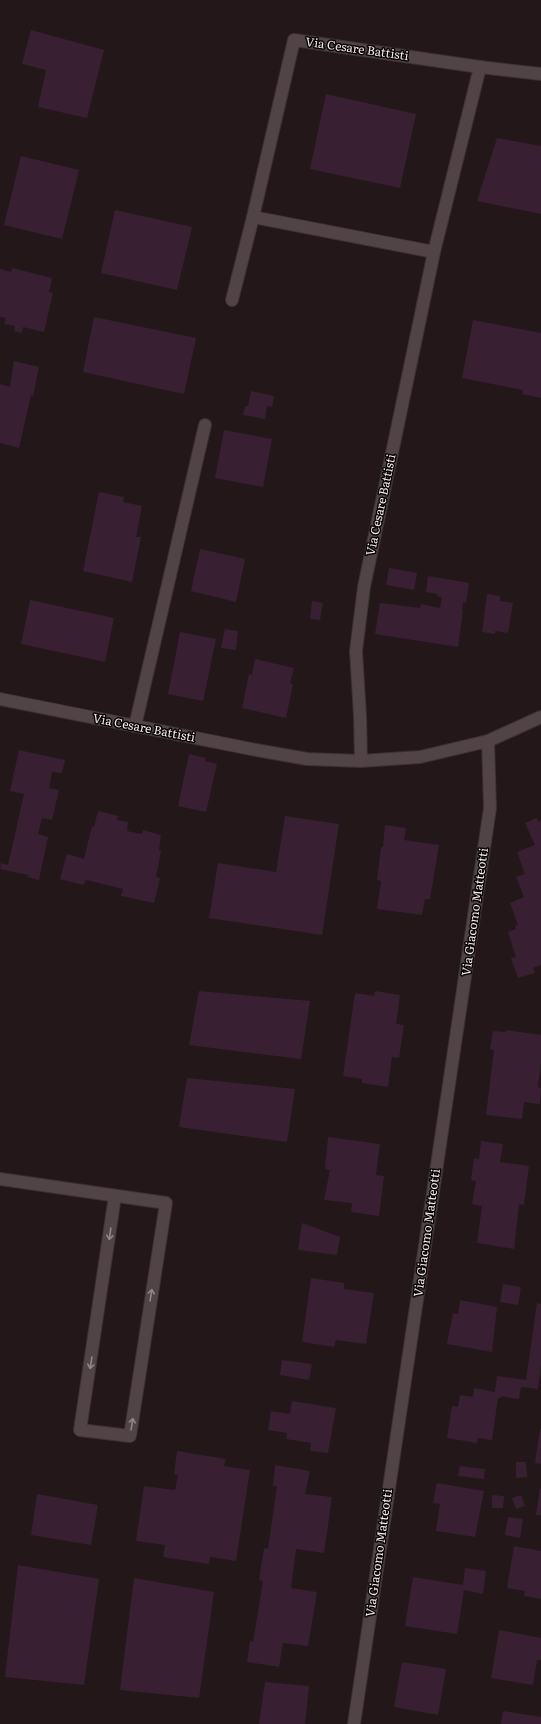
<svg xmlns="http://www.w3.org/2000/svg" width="541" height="1724" viewBox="0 0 541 1724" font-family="Literata,serif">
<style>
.building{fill:#382032}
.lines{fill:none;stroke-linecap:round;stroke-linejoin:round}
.minor-casing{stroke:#3a3233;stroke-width:14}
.minor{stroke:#514346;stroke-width:12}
.oneway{stroke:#928688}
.labels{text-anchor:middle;stroke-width:3;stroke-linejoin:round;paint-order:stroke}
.street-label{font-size:12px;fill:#f3eaeb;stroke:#090505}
</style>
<rect width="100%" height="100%" fill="#231719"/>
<g class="building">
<path d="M31,30L104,50L87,118L38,107L46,70L22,64Z"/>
<path d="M326,94L416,114L400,188L310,169Z"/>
<path d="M497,138L541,146V214L477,201Z"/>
<path d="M21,156L79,170L62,239L4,225Z"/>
<path d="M115,210L192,227L177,290L101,273Z"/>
<path d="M12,268L52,278L49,292L53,293L44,332L23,327L21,333L14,331L15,326L4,324L6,318L0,317V269L11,272Z"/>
<path d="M94,317L196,338L184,394L83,372Z"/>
<path d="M473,320L541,333V398L522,394L523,390L462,378Z"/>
<path d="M14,361L39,367L33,396L31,395L19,448L0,443V384L10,387Z"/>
<path d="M251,391L274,396L272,407L267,406L265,419L243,415L245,406H248Z"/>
<path d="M224,430L272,439L263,487L215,478Z"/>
<path d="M99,492L124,497L123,502L142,506L136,537H141L132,582L83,571Z"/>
<path d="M200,549L245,559L236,602L191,591Z"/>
<path d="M389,568L417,573L414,590L386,585Z"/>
<path d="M428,576L469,583L466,603L463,602L462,610H463L458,647L375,634L380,603L420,608L421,604L440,608L442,597L437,596L438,594L426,592Z"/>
<path d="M487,594L500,596V601L513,603L508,633L495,631V634L482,632Z"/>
<path d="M30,600L114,618L105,662L21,644Z"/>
<path d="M312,601L323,603L320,620L310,619Z"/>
<path d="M225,629L238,631L236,650L221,648Z"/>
<path d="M180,632L216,639L203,701L168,694Z"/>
<path d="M255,659L294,668L290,683L293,684L286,718L242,708L249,674L252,675Z"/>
<path d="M19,750L65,760L62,773L52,772L49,788L59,790L52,820L42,818L38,834L48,837L39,880L27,877L28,875L0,869L1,863L8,865L24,794L10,791Z"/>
<path d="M189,754L206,758L205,761L217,764L206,812L178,806Z"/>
<path d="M98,811L118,816L117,820L128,822L127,831L142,834L143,830L161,835L159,850L161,851L156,877L160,878L154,903L121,896L123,889L86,880L83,885L60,879L67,854L84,859L92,826L94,827Z"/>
<path d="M285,816L339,824L322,935L209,918L218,863L276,872Z"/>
<path d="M537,818L538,822L541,820V965L533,968L535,973L518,978L511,958L516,957L508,932L516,929L515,926L518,925L510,903L524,897L516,877L525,874L517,852L535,845L525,823Z"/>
<path d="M385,825L406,828L404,840L439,845L430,899H425L422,915L377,909L381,881L377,880L381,847H383Z"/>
<path d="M199,991L310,1001L301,1059L189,1045Z"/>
<path d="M375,991L400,995L396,1024L404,1025L399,1058L392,1057L388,1087L362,1083V1079L343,1076L355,993L374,996Z"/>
<path d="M506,1030L541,1035V1062L538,1087L541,1088L540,1104L524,1102L522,1119L486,1115L494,1050L490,1049L493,1031L506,1032Z"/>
<path d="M187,1078L295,1089L287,1142L179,1127Z"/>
<path d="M328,1137L380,1144L376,1175L384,1176L379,1216L351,1212L352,1203L324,1200L330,1170L325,1169Z"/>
<path d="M481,1141L503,1144L500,1162L529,1166L524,1205L519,1204L514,1249L477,1243L482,1206L472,1204L476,1181L471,1180L474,1158L479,1159Z"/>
<path d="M302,1223L340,1237L337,1255L298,1250Z"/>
<path d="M311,1278L344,1283V1289L374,1293L366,1344L336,1340L334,1347L302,1342Z"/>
<path d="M503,1284L521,1287L518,1305L500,1302Z"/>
<path d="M460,1300L497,1307L492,1352L447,1344L453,1313L458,1314Z"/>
<path d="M537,1303L541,1304V1365L538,1389L521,1387L519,1399L501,1396V1398H498L492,1440L478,1438L477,1443L447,1438L452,1406L458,1407L460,1395L473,1397L474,1388L495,1392L497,1376L526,1380Z"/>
<path d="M282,1360L312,1364L309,1380L280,1375Z"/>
<path d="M292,1401L336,1408L328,1453L310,1451L311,1443L286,1439L287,1433L268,1430L271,1411L290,1414Z"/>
<path d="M540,1429H541V1464L535,1463Z"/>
<path d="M177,1451L226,1459L224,1466L250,1470L236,1561L210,1557L209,1564L163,1557L165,1545L136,1541L144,1486L175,1490L178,1475L174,1474Z"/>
<path d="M516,1462H526L527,1477L516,1478Z"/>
<path d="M275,1465L310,1471L305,1494L332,1497L324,1553L296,1549L291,1588L317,1592L308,1646L283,1643L279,1667L247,1662L250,1641L253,1642L263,1581L259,1580L264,1548L268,1549L277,1486H273Z"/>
<path d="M460,1466L485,1469L484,1479L458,1476Z"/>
<path d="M437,1483L484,1491L475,1537L436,1531L440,1504L433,1503Z"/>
<path d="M540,1489H541V1515H536Z"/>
<path d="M37,1494L98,1505L91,1545L31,1535Z"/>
<path d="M492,1495L504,1496L503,1508H492Z"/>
<path d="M521,1495L525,1506L516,1509L512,1498Z"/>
<path d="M508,1517L523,1519L520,1538L505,1535Z"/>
<path d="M514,1546L541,1551V1599L524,1596L525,1591L507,1588Z"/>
<path d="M18,1565L99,1579L84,1685L5,1677Z"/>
<path d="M465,1568L486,1571L483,1594L464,1590L457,1634L405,1626L413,1577L463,1585Z"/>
<path d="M134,1578L214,1592L199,1698L120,1690Z"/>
<path d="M499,1630L541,1638V1660H537L533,1685L491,1678Z"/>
<path d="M402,1662L446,1669L438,1715L394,1707Z"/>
<path d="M265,1682L309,1686L305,1724H259Z"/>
<path d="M503,1711L541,1717V1724H501Z"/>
</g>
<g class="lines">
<defs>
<g id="minor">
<path d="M480,67L541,74"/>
<path d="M232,300L253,217"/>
<path d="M0,699L251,749L307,759L361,761L420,757L488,741L541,717"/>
<path d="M135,726L205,425"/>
<path d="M361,761L360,716L356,651L364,587L434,252L480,67L294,40L253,217L434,252"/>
<path d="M0,1179L166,1203L130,1436L80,1430L115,1196"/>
<path d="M354,1724L490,808L488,741"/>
</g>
</defs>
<use href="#minor" class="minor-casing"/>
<use href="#minor" class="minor"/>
</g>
<defs><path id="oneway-shaft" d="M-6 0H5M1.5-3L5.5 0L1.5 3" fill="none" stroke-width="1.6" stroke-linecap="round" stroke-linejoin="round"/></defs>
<g class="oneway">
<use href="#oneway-shaft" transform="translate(110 1234) rotate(98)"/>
<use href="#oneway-shaft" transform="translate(151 1295) rotate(-81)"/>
<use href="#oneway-shaft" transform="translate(91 1363) rotate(99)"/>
<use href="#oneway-shaft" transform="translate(132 1424) rotate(-81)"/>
</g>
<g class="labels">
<g class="street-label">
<text transform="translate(357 49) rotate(8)" y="4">Via Cesare Battisti</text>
<text transform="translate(381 505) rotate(-78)" y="4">Via Cesare Battisti</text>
<text transform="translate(144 728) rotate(11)" y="4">Via Cesare Battisti</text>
<text transform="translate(475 912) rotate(-82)" y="4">Via Giacomo Matteotti</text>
<text transform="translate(427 1233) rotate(-82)" y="4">Via Giacomo Matteotti</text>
<text transform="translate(379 1553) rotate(-82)" y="4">Via Giacomo Matteotti</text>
</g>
</g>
</svg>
